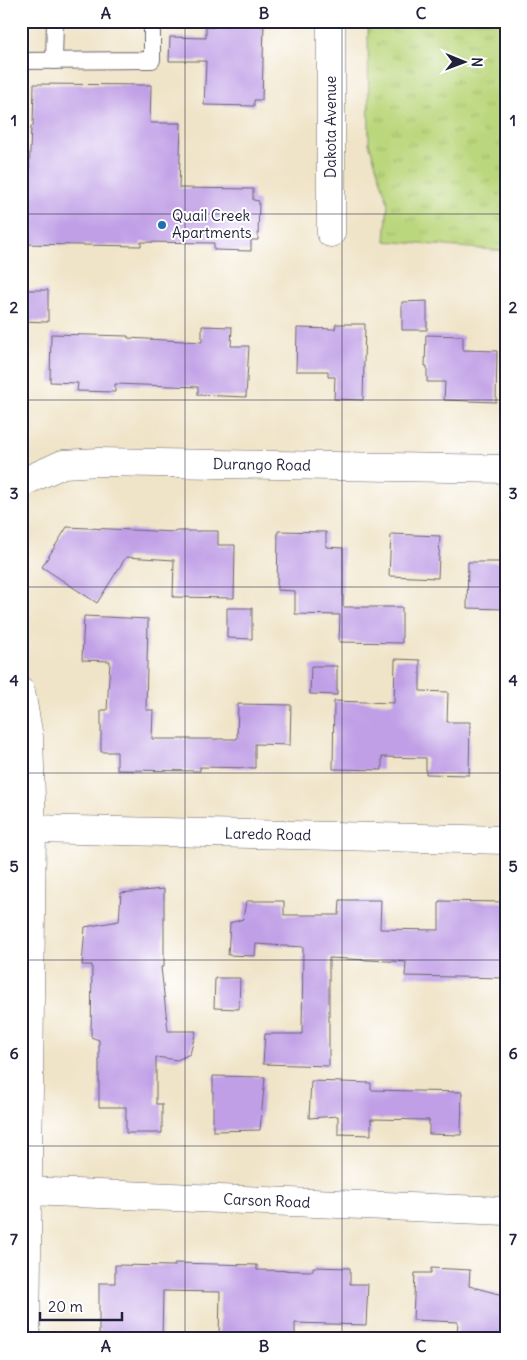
<svg xmlns="http://www.w3.org/2000/svg" width="527" height="1360" viewBox="0 0 527 1360" font-family="Delius,sans-serif">
<style>
.grass{fill:url(#grass-tufts);stroke:#6e7c5c}
.building{fill:#c09fe6}
.lines{fill:none;stroke-linecap:round;stroke-linejoin:round}
.service-casing{stroke:#6a666c;stroke-width:18}
.minor-casing{stroke:#6a666c;stroke-width:29}
.service{stroke:#fff;stroke-width:16}
.minor{stroke:#fff;stroke-width:28}
.grid{fill:none;stroke:#22223b;stroke-width:1;stroke-opacity:0.55}
.poi-dot{fill:#1f6fb2;stroke:#fff;stroke-width:2}
.labels{text-anchor:middle;stroke-width:4;stroke-linejoin:round;paint-order:stroke}
.street-label{font-size:15px;fill:#22223b;stroke:#fff}
.poi-label{font-size:15px;fill:#22223b;stroke:#fff;text-anchor:start}
.neatline{fill:none;stroke:#22223b;stroke-width:2}
.grid-label{font-size:16px;text-anchor:middle;font-weight:bold;fill:#22223b}
</style>
<defs>
<pattern id="grass-tufts" width="24" height="20" patternUnits="userSpaceOnUse" patternTransform="scale(1.25)"><rect width="24" height="20" fill="#bbd77d"/><path d="M3 7l-1-3M5 7V3M7 7l1-3M15 17l-1-3M17 17v-4M19 17l1-3" fill="none" stroke="#a0b86d"/></pattern>
</defs>
<rect width="100%" height="100%" fill="#fff"/>
<filter id="ink" filterUnits="userSpaceOnUse"><feTurbulence type="fractalNoise" baseFrequency=".02" numOctaves="2"/><feDisplacementMap in="SourceGraphic" scale="10" xChannelSelector="R" yChannelSelector="G"/><feConvolveMatrix kernelMatrix="1 2 1 2 8 2 1 2 1" color-interpolation-filters="sRGB"/></filter>
<filter id="wash" filterUnits="userSpaceOnUse"><feTurbulence type="fractalNoise" baseFrequency=".0096" numOctaves="4" result="noise"/><feDisplacementMap in="SourceGraphic" scale="20" xChannelSelector="R" yChannelSelector="G"/><feGaussianBlur stdDeviation="1.12" result="paint"/><feColorMatrix in="noise" values="0 0 0 0 0 0 0 0 0 0 0 0 0 0 0 0 0 1.4 0 .05"/><feComposite in="paint" operator="in"/></filter>
<g filter="url(#wash)">
<rect width="100%" height="100%" fill="#f0e4c8"/>
<path class="grass" d="M368,21H506V251L385,241L388,203L369,143Z"/>
<g id="blocks">
<g class="building">
<path d="M215,21L264,22L262,100H254V106L204,105L206,61H169L170,37L206,38V27H215Z"/>
<path d="M34,84L151,85L150,123H181L179,188L253,189V200L259,201L258,240H251V251L214,250V243L141,242V246L21,244V202H28L31,126H33Z"/>
<path d="M22,290H48V322L21,321Z"/>
<path d="M427,301V330H402V302Z"/>
<path d="M336,324H365L363,400L334,399L335,377H328V371H296L297,328L335,329Z"/>
<path d="M202,326L232,327L231,346H249L246,397L198,395V387L115,384V392L77,391L78,383L50,382L51,334L128,336V338L202,342Z"/>
<path d="M426,335L463,336V350L497,351L496,402L444,400L445,382H427V366H425Z"/>
<path d="M67,527L175,532V531H218V545H235L234,598L173,597L174,560L126,557L97,603L42,567Z"/>
<path d="M278,531L326,532V547L343,548V607H402V643L339,642L340,615L295,614V591L277,590Z"/>
<path d="M391,534L440,536L438,578L389,576Z"/>
<path d="M468,562H506V609L467,608Z"/>
<path d="M227,608H252V639L227,638Z"/>
<path d="M84,616L148,619L146,710H153L152,739H237L238,704L291,705L290,745L255,744V768L200,767V771L117,770V752H101V710H107L110,661L82,660Z"/>
<path d="M395,659L420,660V691L448,692L447,722H470L469,775L426,774V758L382,757V770L333,769L334,701L394,703Z"/>
<path d="M311,666H337V695L310,694Z"/>
<path d="M164,889V967H161L168,1031H196L190,1054L177,1060L156,1057V1104H162V1133H126V1107H99V1040L91,1037L92,965H82L85,927L119,921L121,893Z"/>
<path d="M340,900H381L380,929L439,930V901L506,902V978L405,976L406,962L329,958V1066L263,1064L265,1034H302L303,947L256,944L255,956L228,955L230,923L243,919L246,901H284V915H339Z"/>
<path d="M215,978H240L239,1009L214,1008Z"/>
<path d="M213,1076L265,1077L260,1130L213,1131Z"/>
<path d="M311,1081L371,1083V1090L462,1092L461,1135L429,1134V1120L371,1119V1135L338,1134V1116L309,1118Z"/>
<path d="M175,1263L257,1265V1270L313,1271V1267L350,1268V1284H368L366,1325L295,1323V1339H219L220,1292L163,1291L162,1339H99V1283H115V1265L175,1266Z"/>
<path d="M431,1268L470,1270L469,1286L506,1296V1335H457L458,1322L413,1320L415,1273H431Z"/>
</g>
</g>
</g>
<g filter="url(#ink)">
<use href="#blocks" fill-opacity="0" stroke="#6a666c" stroke-width="1"/>
<g class="lines">
<defs>
<g id="service">
<path d="M21,61L152,60V21"/>
<path d="M54,61L55,21"/>
</g>
<g id="minor">
<path d="M331,21V233"/>
<path id="s1" d="M21,483L63,464L99,462L506,469"/>
<path d="M21,692L29,737L32,829L26,1339"/>
<path id="s2" d="M32,829L506,840"/>
<path id="s3" d="M27,1191L506,1211"/>
</g>
</defs>
<use href="#service" class="service-casing"/>
<use href="#minor" class="minor-casing"/>
<use href="#service" class="service"/>
<use href="#minor" class="minor"/>
</g>
</g>
<path class="grid" d="M185,21V1339M342,21V1339M21,214H506M21,400H506M21,587H506M21,773H506M21,960H506M21,1146H506"/>
<circle class="poi-dot" cx="162" cy="225" r="5"/>
<g class="labels">
<g class="street-label">
<text transform="translate(331 127) rotate(-90)" y="5">Dakota Avenue</text>
<text dy="5" stroke="none"><textPath href="#s1" startOffset="245">Durango Road</textPath></text>
<text dy="5" stroke="none"><textPath href="#s2" startOffset="236">Laredo Road</textPath></text>
<text dy="5" stroke="none"><textPath href="#s3" startOffset="240">Carson Road</textPath></text>
</g>
<g class="poi-label">
<text x="172" y="221">Quail Creek<tspan x="172" dy="17">Apartments</tspan></text>
</g>
</g>
<rect width="527" height="1360" fill="none" stroke="#fff" stroke-width="55"/>
<g transform="translate(464 62) rotate(91)" stroke="#ffffff" stroke-width="4" paint-order="stroke">
<path d="M0-4L9 19L0 12L-9 19Z" fill="#22223b"/>
<text y="-8" font-size="14" font-weight="bold" text-anchor="middle" fill="#22223b">N</text>
</g>
<path d="M40 1312v8h82v-8" fill="none" stroke="#22223b" stroke-width="2.5"/>
<text x="48" y="1312" font-size="15" fill="#22223b" stroke="#ffffff" stroke-width="4" paint-order="stroke">20 m</text>
<rect x="28" y="28" width="472" height="1304" class="neatline"/>
<g class="grid-label">
<text x="106" y="19">A</text>
<text x="264" y="19">B</text>
<text x="421" y="19">C</text>
<text x="14" y="126">1</text>
<text x="513" y="126">1</text>
<text x="14" y="313">2</text>
<text x="513" y="313">2</text>
<text x="14" y="499">3</text>
<text x="513" y="499">3</text>
<text x="14" y="686">4</text>
<text x="513" y="686">4</text>
<text x="14" y="872">5</text>
<text x="513" y="872">5</text>
<text x="14" y="1059">6</text>
<text x="513" y="1059">6</text>
<text x="14" y="1245">7</text>
<text x="513" y="1245">7</text>
<text x="106" y="1352">A</text>
<text x="264" y="1352">B</text>
<text x="421" y="1352">C</text>
</g>
</svg>
